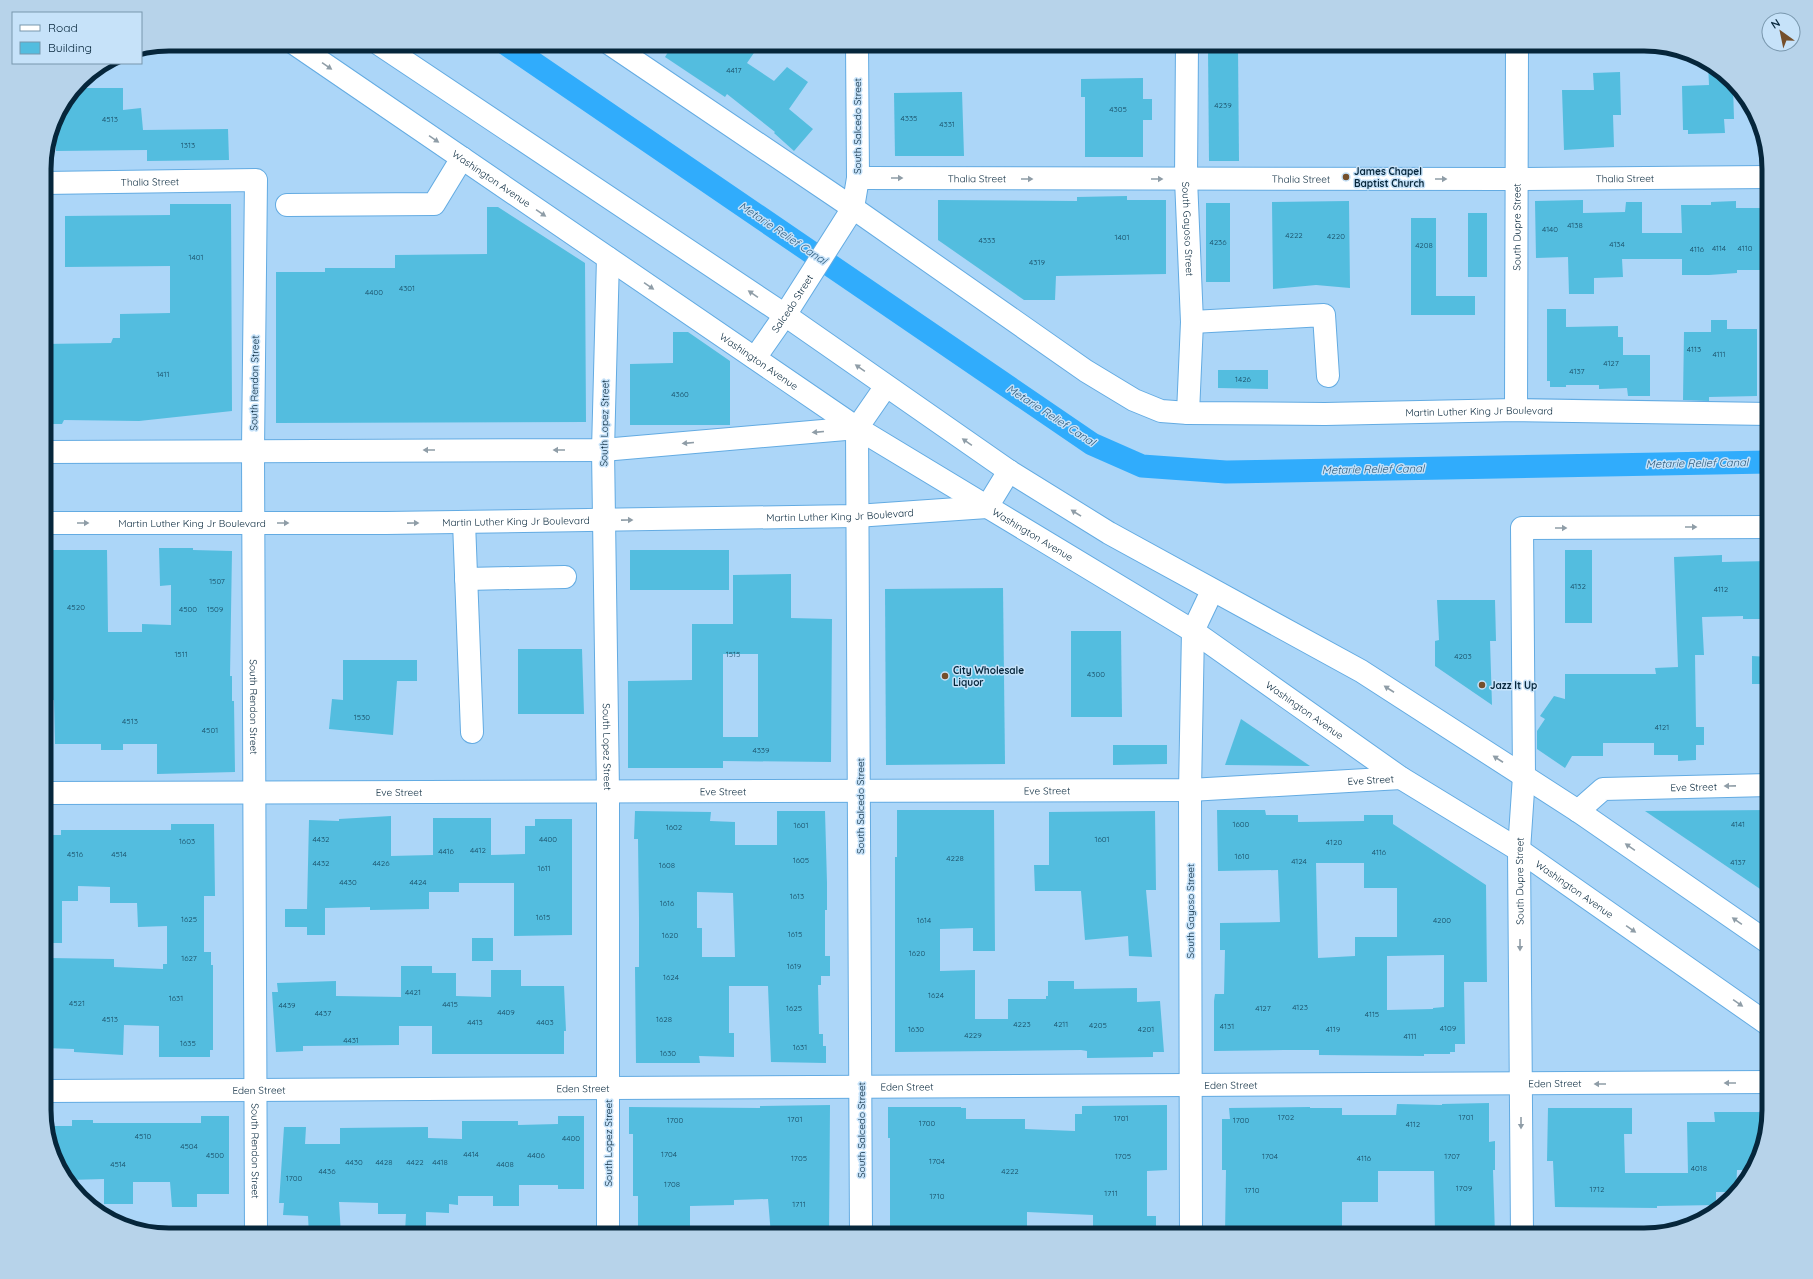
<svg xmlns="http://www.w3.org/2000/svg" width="1813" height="1279" viewBox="0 0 1813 1279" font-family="Quicksand,sans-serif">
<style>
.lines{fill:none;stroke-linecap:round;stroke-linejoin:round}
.canal{stroke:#30acfc;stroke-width:23}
.building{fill:#53bddf;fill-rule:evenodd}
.minor-casing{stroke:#63abe2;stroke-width:24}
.minor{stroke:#fff;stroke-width:22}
.oneway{fill:#8f9da7}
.poi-dot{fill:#754f2b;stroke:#c6e2f9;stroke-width:1.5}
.labels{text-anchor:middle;stroke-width:3;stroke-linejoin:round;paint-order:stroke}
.number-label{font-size:8px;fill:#194c64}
.street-label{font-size:10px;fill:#06263b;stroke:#c6e2f9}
.poi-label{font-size:10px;font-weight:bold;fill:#06263b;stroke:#c6e2f9;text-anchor:start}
.water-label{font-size:11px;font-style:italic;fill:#2d5b7c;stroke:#c6e2f9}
.rim{fill:none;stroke:#06263b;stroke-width:5}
</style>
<rect width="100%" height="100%" fill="#acd6f8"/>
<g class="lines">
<path class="canal" d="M506,44L1092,444L1142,466L1226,472L1769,462"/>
</g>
<g class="building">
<path d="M673,44H760L747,63L774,81L787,67L808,82L789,109L813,129L794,151L774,133L775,132L727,94L725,97L665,57Z"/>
<path d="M1208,49H1238L1239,161H1209Z"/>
<path d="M1708,63L1720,70L1733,86L1734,119H1724L1725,133L1688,134V130H1683L1682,86L1709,85Z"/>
<path d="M1620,72L1621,115H1613L1614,147L1564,150L1562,90H1594L1593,73Z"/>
<path d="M1143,78V99H1152V120H1143V157H1085V97H1081V79Z"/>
<path d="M76,88H123V110L141,108L143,130L228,129L229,160L147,161V150L56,151L55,118Z"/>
<path d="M962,92L964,156H895L894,93Z"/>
<path d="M1127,196V200H1166V274L1056,276L1055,300H1024L938,240V200L1077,201V197Z"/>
<path d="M1583,200V213L1625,212L1626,202H1642V233H1682L1681,205H1711V202L1736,201V208H1765L1766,270H1737V273L1709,275H1682V259H1622L1623,277L1594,278V294H1569L1568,257L1536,258L1535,201Z"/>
<path d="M1349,201L1350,288L1316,285L1273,289L1272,202Z"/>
<rect x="1206" y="203" width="24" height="79"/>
<path d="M170,204H231L232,411L139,421L64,420L62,424H44V344L111,343L113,338H120V314L170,313V266L65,267V216L170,215Z"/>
<path d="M487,207H498L585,263L586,422L276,423V272H325V268H395V255L487,254Z"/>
<rect x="1468" y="213" width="19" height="64"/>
<path d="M1411,218H1436V296H1475V315H1411Z"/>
<path d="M1547,309H1566V327L1618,326V337H1623V355H1650V396H1628L1627,388L1599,389V385H1566V387H1550V381H1547Z"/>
<path d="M1711,320H1727V329H1757V396L1709,397V401L1683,400L1684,332H1711Z"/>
<path d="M673,332H688L730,361V425H630V364L673,363Z"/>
<path d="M1218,370H1268V389L1218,388Z"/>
<path d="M159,548H193V550L232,551L230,676H232V701H234L235,772L157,774V744H123V750H101V744H55L54,700L44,701V550H107L108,632H142V624L171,625V585L160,586Z"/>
<rect x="630" y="550" width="99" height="40"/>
<rect x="1565" y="550" width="27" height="73"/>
<path d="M1722,555V562L1769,561V619H1743V616L1702,617L1704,655H1695L1696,727H1704V745H1696V760L1678,761V755H1654V743H1603V756H1572L1565,768L1537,749V731L1545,719L1540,716L1554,696L1565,699V674H1656L1655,668L1678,667L1674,557Z"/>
<path d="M791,574V618L832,619L831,762L723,761V768H628V681L692,680V624H733V575ZM723,654H758V737H723Z"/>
<path d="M1003,588L1005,764L886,765L885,589Z"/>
<path d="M1437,600H1495L1496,641H1490L1492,705L1435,666V641L1439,640Z"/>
<path d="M1071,631H1121L1122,717H1071Z"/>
<path d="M518,649H582L584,714H518Z"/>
<path d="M1752,656L1769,657V684H1752Z"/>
<path d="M343,660H417V681H397L393,735L329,729L332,699L343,700Z"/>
<path d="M1241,719L1310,766L1225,765Z"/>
<path d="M1113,745H1167V764L1113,765Z"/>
<path d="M897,810H994L995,951H973V928L940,929V971L975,970V1019H1008V999H1046V996H1048V981H1074V989L1137,988V1002L1160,1001L1164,1052H1153V1057L1087,1058V1051L1081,1050L895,1052V857H897Z"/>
<path d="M1217,810H1265L1266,815H1298V822L1364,821V815H1393V824L1486,885L1487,982H1464L1465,1044H1455V1052H1450V1054H1424V1056L1319,1055V1050H1284L1214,1051V1001L1215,994H1224L1225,950H1220V923L1280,922L1278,870L1218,871ZM1316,863H1364V888H1397V937H1355V956L1318,958ZM1444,955V1007L1433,1008V1009L1387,1010V956Z"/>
<path d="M1769,810V895L1645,811Z"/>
<path d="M635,811L711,812L710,821L735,822V845H777V811H825L827,883V910H825V956H830V976H821V985H818L819,1034H823V1046H826V1063L771,1062L768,986H729V1033H734V1057L699,1056L700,1063H636L635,967H639V918L638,839H634ZM697,892L733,893L735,957H702V928H697Z"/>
<path d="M1155,811L1156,890H1146L1152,957L1129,956L1128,936L1085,940L1081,891H1035L1034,865H1049V812Z"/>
<path d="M391,816V856L433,855V818H491V855L525,854V826H535V819H572V935L514,936V883H459V892H429V909L370,910V907L325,908V935H307V927H285V909H307L309,820L339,821V819Z"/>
<path d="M171,824H214L215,896H204V952H211V965H213V1050H210V1057H159V1026L124,1025L123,1055L74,1052V1049L44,1048V1007L50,1008L49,958L114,959V967L163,969V964H167V926L138,927L137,903H110V887L78,886V901H62V943H44V835H61V830H171Z"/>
<rect x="472" y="938" width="21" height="23"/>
<path d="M401,966H432V973H456V996L491,997V970H521V986H564L566,1031H564V1054H432V1026H399V1045L303,1046V1051L276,1052L272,992H278L277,983L336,981V996L401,997Z"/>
<path d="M1489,1103V1142L1495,1141V1170H1493L1495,1235H1435L1434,1171H1378V1202H1342V1235H1225L1226,1170H1222V1119H1230L1229,1108L1310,1107V1108H1342V1115H1396L1397,1104L1442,1105V1104Z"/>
<path d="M830,1105L829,1235H771L768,1199L734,1200V1205L690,1206V1235H638V1196H633V1134H629V1107L760,1108V1106Z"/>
<path d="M1167,1105V1170L1147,1171V1216H1156V1235H1093V1215L1027,1212V1228L1012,1229V1235H890V1138H888V1107H961V1108H966V1119H1025V1129L1075,1131V1114H1082V1106Z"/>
<path d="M1548,1108H1632V1134H1624L1625,1173H1688L1687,1122H1715L1714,1112H1769L1762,1150L1752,1170H1737L1736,1192H1716V1205L1657,1206V1208L1555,1207L1553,1161H1547Z"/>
<path d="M201,1116H229V1194H197V1207H172L170,1182H133V1204H104V1179L69,1180L57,1166L46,1126H72V1120H93V1123H201Z"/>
<path d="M558,1116H584V1189H558V1185H519V1206H493V1196H458V1205L449,1204V1213L426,1212V1233L405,1232L406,1214H378V1203L339,1202L341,1235H309L308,1216L283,1215L284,1203H279L284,1127H306L305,1144H340V1128L428,1127V1138L462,1139V1121H518V1125L558,1124Z"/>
</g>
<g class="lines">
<defs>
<g id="minor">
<path id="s1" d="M295,44L857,428L1193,631L1401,778L1519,850L1769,1025"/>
<path d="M379,44L785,315L1009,471L1109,533L1361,671L1578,811L1769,943"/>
<path id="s2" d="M610,44L853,208L1086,371L1134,400L1161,411L1188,413L1325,414L1516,410L1769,414"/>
<path id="s3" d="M1187,44L1186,179L1192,322L1188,413"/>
<path id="s4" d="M858,178L1517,179L1769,177"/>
<path id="s5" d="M44,183L256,180L253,450L256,1235"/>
<path d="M287,205L434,204L462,158"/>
<path id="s6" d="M608,258L603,450L608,792V1235"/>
<path d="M1192,322L1324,315L1328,376"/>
<path id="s7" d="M755,358L785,315L853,208L858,178L857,44"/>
<path id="s8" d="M1516,410L1517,44"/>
<path d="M44,452L603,450L857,428"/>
<path d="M464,522L472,732"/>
<path id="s9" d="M44,523H386L856,516L987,507L1009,471"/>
<path d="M466,579L565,577"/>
<path id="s10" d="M44,793L1190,790L1401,778"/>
<path id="s11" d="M1578,811L1603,789L1769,785"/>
<path id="s12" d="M44,1091L1769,1082"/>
<path d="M861,1235L857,428L886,386"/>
<path d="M1191,1235L1190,790L1193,631L1212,591"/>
<path id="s13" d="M1522,1235L1519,850L1524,776L1522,528L1769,527"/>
</g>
</defs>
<use href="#minor" class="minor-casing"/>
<use href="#minor" class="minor"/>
</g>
<defs><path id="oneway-solid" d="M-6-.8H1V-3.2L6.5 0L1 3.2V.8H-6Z"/></defs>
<g class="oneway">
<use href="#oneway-solid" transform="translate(327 66) rotate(34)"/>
<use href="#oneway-solid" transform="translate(434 139) rotate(34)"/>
<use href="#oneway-solid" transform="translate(897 178)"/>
<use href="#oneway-solid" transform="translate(1027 179)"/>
<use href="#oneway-solid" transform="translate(1157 179)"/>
<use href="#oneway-solid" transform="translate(1441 179)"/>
<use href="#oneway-solid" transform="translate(541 213) rotate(34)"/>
<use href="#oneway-solid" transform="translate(649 286) rotate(34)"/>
<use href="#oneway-solid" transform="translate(753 294) rotate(-146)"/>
<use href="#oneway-solid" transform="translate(860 368) rotate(-145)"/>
<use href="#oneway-solid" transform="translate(818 432) rotate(175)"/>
<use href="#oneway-solid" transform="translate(967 442) rotate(-145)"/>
<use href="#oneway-solid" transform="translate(688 443) rotate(175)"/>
<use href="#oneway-solid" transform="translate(429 450) rotate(-180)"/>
<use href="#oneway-solid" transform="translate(559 450) rotate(-180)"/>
<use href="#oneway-solid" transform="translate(1076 513) rotate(-148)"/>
<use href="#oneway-solid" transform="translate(627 520) rotate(-1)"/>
<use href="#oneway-solid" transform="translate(83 523)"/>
<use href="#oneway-solid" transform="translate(283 523)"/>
<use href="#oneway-solid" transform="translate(413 523) rotate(-1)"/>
<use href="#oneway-solid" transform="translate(1691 527)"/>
<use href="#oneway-solid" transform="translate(1561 528)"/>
<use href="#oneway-solid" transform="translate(1389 689) rotate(-147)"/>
<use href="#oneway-solid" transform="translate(1498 759) rotate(-147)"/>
<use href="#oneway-solid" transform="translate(1730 786) rotate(179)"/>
<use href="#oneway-solid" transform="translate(1630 847) rotate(-145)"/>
<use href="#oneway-solid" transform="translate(1737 921) rotate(-145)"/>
<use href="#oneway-solid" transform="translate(1631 929) rotate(35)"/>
<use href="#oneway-solid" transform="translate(1520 945) rotate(90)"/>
<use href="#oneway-solid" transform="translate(1738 1003) rotate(35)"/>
<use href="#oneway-solid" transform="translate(1730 1083) rotate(180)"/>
<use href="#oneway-solid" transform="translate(1600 1084) rotate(180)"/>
<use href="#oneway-solid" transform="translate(1521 1123) rotate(90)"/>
</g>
<g class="poi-dot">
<circle cx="1346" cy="177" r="4"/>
<circle cx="945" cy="676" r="4"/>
<circle cx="1482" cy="685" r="4"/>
</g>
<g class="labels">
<g class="number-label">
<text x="734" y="73">4417</text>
<text x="1223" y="108">4239</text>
<text x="1118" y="112">4305</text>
<text x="909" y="121">4335</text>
<text x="110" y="122">4513</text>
<text x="947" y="127">4331</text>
<text x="188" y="148">1313</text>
<text x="1575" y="228">4138</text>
<text x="1550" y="232">4140</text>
<text x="1294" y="238">4222</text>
<text x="1336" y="239">4220</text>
<text x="1122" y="240">1401</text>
<text x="987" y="243">4333</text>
<text x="1218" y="245">4236</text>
<text x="1617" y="247">4134</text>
<text x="1424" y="248">4208</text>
<text x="1719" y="251">4114</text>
<text x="1745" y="251">4110</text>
<text x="1697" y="252">4116</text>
<text x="196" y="260">1401</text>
<text x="1037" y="265">4319</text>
<text x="407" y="291">4301</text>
<text x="374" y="295">4400</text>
<text x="1694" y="352">4113</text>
<text x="1719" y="357">4111</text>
<text x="1611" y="366">4127</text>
<text x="1577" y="374">4137</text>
<text x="163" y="377">1411</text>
<text x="1243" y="382">1426</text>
<text x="680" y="397">4360</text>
<text x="217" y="584">1507</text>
<text x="1578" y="589">4132</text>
<text x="1721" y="592">4112</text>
<text x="76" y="610">4520</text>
<text x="188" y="612">4500</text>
<text x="215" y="612">1509</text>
<text x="181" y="657">1511</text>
<text x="733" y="657">1515</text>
<text x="1463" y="659">4203</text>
<text x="1096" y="677">4300</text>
<text x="362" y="720">1530</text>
<text x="130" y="724">4513</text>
<text x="1662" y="730">4121</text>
<text x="210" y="733">4501</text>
<text x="761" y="753">4339</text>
<text x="1241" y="827">1600</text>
<text x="1738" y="827">4141</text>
<text x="801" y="828">1601</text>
<text x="674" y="830">1602</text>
<text x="321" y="842">4432</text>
<text x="548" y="842">4400</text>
<text x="1102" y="842">1601</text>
<text x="187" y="844">1603</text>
<text x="1334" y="845">4120</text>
<text x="478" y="853">4412</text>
<text x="446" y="854">4416</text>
<text x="1379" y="855">4116</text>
<text x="75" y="857">4516</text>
<text x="119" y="857">4514</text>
<text x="1242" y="859">1610</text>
<text x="955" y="861">4228</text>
<text x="801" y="863">1605</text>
<text x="1299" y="864">4124</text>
<text x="1738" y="865">4137</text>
<text x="321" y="866">4432</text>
<text x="381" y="866">4426</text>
<text x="667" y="868">1608</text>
<text x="544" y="871">1611</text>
<text x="348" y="885">4430</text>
<text x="418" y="885">4424</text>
<text x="797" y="899">1613</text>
<text x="667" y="906">1616</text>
<text x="543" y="920">1615</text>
<text x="189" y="922">1625</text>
<text x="924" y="923">1614</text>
<text x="1442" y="923">4200</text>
<text x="795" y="937">1615</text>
<text x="670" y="938">1620</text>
<text x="917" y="956">1620</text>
<text x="189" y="961">1627</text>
<text x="794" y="969">1619</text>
<text x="671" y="980">1624</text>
<text x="413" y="995">4421</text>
<text x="936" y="998">1624</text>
<text x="176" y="1001">1631</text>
<text x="77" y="1006">4521</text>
<text x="450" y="1007">4415</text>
<text x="287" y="1008">4439</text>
<text x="1300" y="1010">4123</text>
<text x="794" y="1011">1625</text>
<text x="1263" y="1011">4127</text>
<text x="506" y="1015">4409</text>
<text x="323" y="1016">4437</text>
<text x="1372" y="1017">4115</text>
<text x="110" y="1022">4513</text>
<text x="664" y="1022">1628</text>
<text x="475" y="1025">4413</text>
<text x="545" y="1025">4403</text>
<text x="1022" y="1027">4223</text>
<text x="1061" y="1027">4211</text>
<text x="1098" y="1028">4205</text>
<text x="1227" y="1029">4131</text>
<text x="1448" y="1031">4109</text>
<text x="916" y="1032">1630</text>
<text x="1146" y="1032">4201</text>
<text x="1333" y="1032">4119</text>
<text x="973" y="1038">4229</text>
<text x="1410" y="1039">4111</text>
<text x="351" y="1043">4431</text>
<text x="188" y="1046">1635</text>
<text x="800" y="1050">1631</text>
<text x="668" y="1056">1630</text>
<text x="1286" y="1120">1702</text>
<text x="1466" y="1120">1701</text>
<text x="1121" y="1121">1701</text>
<text x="795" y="1122">1701</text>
<text x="675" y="1123">1700</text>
<text x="1241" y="1123">1700</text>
<text x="927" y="1126">1700</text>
<text x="1413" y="1127">4112</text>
<text x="143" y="1139">4510</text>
<text x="571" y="1141">4400</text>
<text x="189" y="1149">4504</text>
<text x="471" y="1157">4414</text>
<text x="669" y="1157">1704</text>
<text x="215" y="1158">4500</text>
<text x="536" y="1158">4406</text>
<text x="1123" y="1159">1705</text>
<text x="1270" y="1159">1704</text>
<text x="1452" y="1159">1707</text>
<text x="799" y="1161">1705</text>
<text x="1364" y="1161">4116</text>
<text x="937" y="1164">1704</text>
<text x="354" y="1165">4430</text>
<text x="384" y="1165">4428</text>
<text x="415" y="1165">4422</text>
<text x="440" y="1165">4418</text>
<text x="118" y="1167">4514</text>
<text x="505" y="1167">4408</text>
<text x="1699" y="1171">4018</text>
<text x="327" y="1174">4436</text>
<text x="1010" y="1174">4222</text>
<text x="294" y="1181">1700</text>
<text x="672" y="1187">1708</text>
<text x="1464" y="1191">1709</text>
<text x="1597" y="1192">1712</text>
<text x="1252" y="1193">1710</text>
<text x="1111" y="1196">1711</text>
<text x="937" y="1199">1710</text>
<text x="799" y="1207">1711</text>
</g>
<g class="street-label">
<text transform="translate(857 126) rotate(-90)" y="4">South Salcedo Street</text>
<text dy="4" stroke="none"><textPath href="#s1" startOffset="238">Washington Avenue</textPath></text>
<text dy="4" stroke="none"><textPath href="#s4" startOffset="119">Thalia Street</textPath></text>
<text dy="4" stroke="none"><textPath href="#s4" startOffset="767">Thalia Street</textPath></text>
<text dy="4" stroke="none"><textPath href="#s4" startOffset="443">Thalia Street</textPath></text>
<text dy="4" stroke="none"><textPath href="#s5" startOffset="106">Thalia Street</textPath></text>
<text dy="4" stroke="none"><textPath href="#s8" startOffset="183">South Dupre Street</textPath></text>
<text dy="4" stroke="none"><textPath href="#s3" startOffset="185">South Gayoso Street</textPath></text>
<text dy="4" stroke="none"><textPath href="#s7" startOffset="66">Salcedo Street</textPath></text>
<text dy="4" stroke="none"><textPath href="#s1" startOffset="562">Washington Avenue</textPath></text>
<text transform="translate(254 383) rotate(-89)" y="4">South Rendon Street</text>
<text dy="4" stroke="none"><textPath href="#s2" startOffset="981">Martin Luther King Jr Boulevard</textPath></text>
<text transform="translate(604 423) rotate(-89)" y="4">South Lopez Street</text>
<text dy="4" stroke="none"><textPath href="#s9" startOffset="796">Martin Luther King Jr Boulevard</textPath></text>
<text dy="4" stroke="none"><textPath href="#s9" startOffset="472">Martin Luther King Jr Boulevard</textPath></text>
<text dy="4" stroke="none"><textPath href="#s9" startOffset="148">Martin Luther King Jr Boulevard</textPath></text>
<text dy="4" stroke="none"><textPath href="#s1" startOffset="886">Washington Avenue</textPath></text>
<text dy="4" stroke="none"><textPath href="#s5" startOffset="739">South Rendon Street</textPath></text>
<text dy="4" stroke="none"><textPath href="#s1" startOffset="1210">Washington Avenue</textPath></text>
<text dy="4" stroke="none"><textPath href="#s6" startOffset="489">South Lopez Street</textPath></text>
<text dy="4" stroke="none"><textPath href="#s10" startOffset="1327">Eve Street</textPath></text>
<text dy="4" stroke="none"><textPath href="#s11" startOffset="124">Eve Street</textPath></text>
<text dy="4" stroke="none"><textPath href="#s10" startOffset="1003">Eve Street</textPath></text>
<text dy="4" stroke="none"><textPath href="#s10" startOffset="355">Eve Street</textPath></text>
<text dy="4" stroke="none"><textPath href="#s10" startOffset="679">Eve Street</textPath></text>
<text transform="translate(860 806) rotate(-90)" y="4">South Salcedo Street</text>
<text dy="4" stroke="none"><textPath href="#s13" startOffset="354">South Dupre Street</textPath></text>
<text dy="4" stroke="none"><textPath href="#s1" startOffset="1534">Washington Avenue</textPath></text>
<text transform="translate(1190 911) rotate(-90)" y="4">South Gayoso Street</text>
<text dy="4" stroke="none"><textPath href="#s12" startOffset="1511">Eden Street</textPath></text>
<text dy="4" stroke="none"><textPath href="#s12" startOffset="1187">Eden Street</textPath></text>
<text dy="4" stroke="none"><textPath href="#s12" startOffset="863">Eden Street</textPath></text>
<text dy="4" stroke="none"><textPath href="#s12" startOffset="539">Eden Street</textPath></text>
<text dy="4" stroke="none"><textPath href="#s12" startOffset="215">Eden Street</textPath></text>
<text transform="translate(861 1130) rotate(-90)" y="4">South Salcedo Street</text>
<text transform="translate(608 1143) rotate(-90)" y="4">South Lopez Street</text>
<text dy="4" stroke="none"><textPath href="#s5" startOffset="1183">South Rendon Street</textPath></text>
</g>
<g class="poi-label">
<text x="1354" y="175">James Chapel<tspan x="1354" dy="12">Baptist Church</tspan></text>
<text x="953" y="674">City Wholesale<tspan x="953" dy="12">Liquor</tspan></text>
<text x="1490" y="689">Jazz It Up</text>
</g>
<g class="water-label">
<text transform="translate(783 233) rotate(34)" y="4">Metarie Relief Canal</text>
<text transform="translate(1051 415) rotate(33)" y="4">Metarie Relief Canal</text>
<text transform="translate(1697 463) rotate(-1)" y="4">Metarie Relief Canal</text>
<text transform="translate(1373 469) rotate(-1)" y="4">Metarie Relief Canal</text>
</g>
</g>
<path d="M0 0H1813V1279H0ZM169 51H1644A118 118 0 0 1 1762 169V1110A118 118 0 0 1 1644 1228H169A118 118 0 0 1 51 1110V169A118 118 0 0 1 169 51Z" fill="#b7d3ea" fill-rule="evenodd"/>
<path class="rim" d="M169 51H1644A118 118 0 0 1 1762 169V1110A118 118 0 0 1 1644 1228H169A118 118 0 0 1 51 1110V169A118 118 0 0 1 169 51Z"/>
<rect x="12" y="12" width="130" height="52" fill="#c6e2f9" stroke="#7997ad"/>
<rect x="20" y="25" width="20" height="6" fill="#ffffff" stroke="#7997ad"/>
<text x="48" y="32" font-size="12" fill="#06263b">Road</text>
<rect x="20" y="42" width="20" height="12" fill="#53bddf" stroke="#7997ad"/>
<text x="48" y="52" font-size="12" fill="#06263b">Building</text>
<g transform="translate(1781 32) rotate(327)"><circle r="19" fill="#c6e2f9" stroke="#7997ad"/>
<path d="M0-3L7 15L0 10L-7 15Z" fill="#754f2b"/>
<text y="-6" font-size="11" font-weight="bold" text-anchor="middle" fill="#06263b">N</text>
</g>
</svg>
